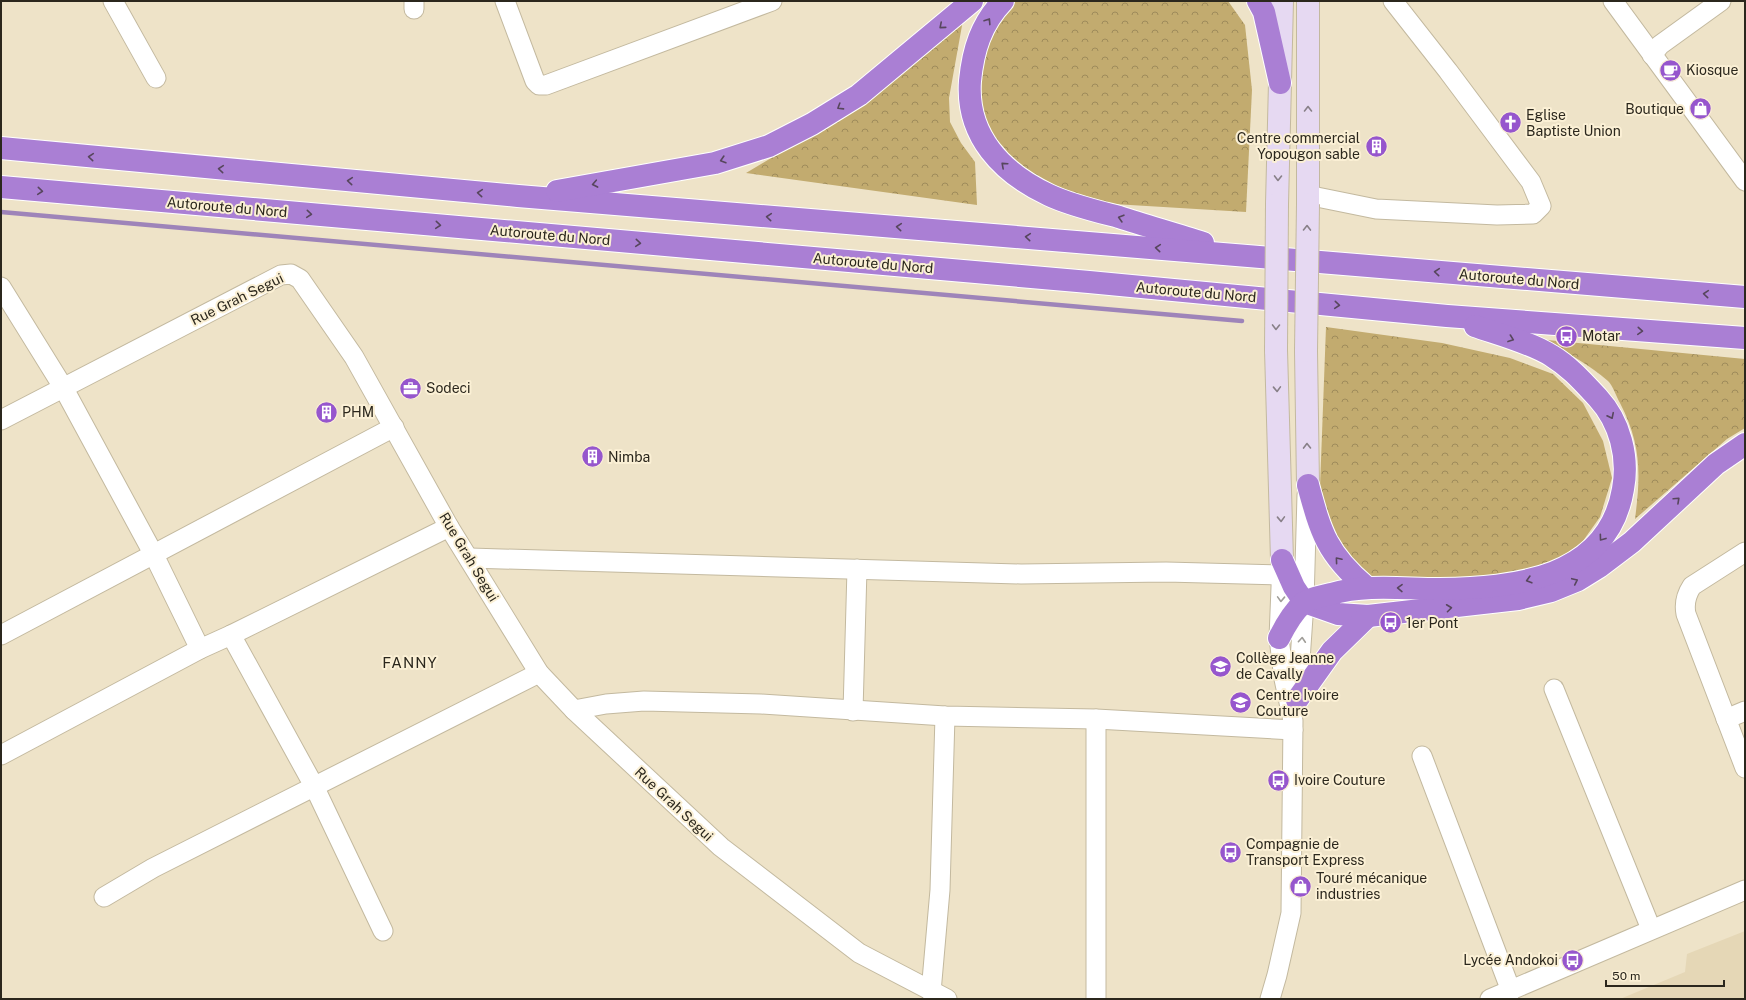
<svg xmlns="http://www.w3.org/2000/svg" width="1746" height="1000" viewBox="0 0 1746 1000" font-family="'Public Sans',sans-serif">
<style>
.built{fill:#e5d7b6}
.forest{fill:url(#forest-crowns)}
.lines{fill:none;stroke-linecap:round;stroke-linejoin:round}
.stream{stroke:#9e84b9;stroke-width:4.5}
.minor-casing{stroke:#c3b99f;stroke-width:21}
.secondary-casing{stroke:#c3b99f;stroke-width:24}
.motorway-casing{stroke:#fff;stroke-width:24}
.minor{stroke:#fff;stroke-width:19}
.secondary{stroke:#e6d9f2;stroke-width:22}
.motorway{stroke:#aa7fd4;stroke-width:22}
.secondary-bridge-casing{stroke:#c3b99f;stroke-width:24;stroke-linecap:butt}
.secondary-bridge{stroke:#e6d9f2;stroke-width:22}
.oneway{stroke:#57465d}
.oneway2{stroke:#888088}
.oneway3{stroke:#a09e99}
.labels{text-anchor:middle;stroke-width:4;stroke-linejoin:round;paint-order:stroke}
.poi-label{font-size:14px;fill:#2b271d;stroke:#fbf0d5;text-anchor:start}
.street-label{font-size:14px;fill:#2b271d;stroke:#fbf0d5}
.neighbourhood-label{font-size:15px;letter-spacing:1px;fill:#2b271d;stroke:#fbf0d5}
</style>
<defs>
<pattern id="forest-crowns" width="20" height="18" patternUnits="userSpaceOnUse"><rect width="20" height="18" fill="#c2ab6f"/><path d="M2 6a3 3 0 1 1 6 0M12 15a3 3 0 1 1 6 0" fill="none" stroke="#9e8b5b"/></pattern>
</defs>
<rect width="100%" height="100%" fill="#eee3c8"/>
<path class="built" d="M1745,931V999H1620L1685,972L1687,954Z"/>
<g class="forest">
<path d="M1014,1H1228L1245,25L1252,90L1246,212L1097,203L1051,188L1004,159L978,117L983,41L995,22Z"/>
<path d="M963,20L949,98L950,122L961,143L975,162L977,205L746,173L826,125Z"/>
<path d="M1326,327L1442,343L1510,358L1553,374L1583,403L1603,441L1612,478L1600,517L1578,548L1547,570L1509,580L1394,581L1365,576L1326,526L1320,487Z"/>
<path d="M1547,340L1745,359V428L1727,439L1635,519C1641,473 1641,444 1620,403C1616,396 1613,386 1608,381C1590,365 1567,353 1547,340Z"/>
</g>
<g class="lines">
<path class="stream" d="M1,212L1242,321"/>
<defs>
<g id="minor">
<path d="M113,1L156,78"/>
<path d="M414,1V9"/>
<path d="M505,1L535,81L539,85H546L772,1"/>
<path d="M1613,1L1745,181"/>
<path d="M1652,55L1660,45L1721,1"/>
<path d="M1307,195L1376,209L1497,215L1533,214L1541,206L1531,182L1448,71L1393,1"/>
<path d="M1,287L63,387L154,555L200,649"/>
<path d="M1,420L281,275L291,274L300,279L354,357L449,527L539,673L574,710L721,847L859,953L947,999"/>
<path d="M1745,552L1692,586C1686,595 1684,604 1686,614L1745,768"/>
<path d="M470,558L1021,574L1166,572L1281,575"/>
<path d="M1,635L394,427"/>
<path d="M231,635L314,786L383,931"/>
<path d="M1554,689L1651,929"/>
<path d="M1297,704L1304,602L1307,495"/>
<path d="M574,710L606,704L644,701L761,704L945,716L1096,719L1293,730"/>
<path d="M853,711L857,569"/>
<path d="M1726,719L1745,711"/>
<path d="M1,755L200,649L231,635L449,527"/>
<path d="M1422,756L1511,991"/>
<path d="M104,897L153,868L539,673"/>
<path d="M931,992L940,890L945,716"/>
<path d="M1096,999V719"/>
<path d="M1270,999L1277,975L1291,913L1293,721L1284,679L1279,638L1282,562"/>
<path d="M1490,999L1745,890"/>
</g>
<g id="secondary">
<path d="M1277,204L1282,1"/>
<path d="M1308,204V1"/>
<path d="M1276,350L1282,560"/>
<path d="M1306,351L1308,485"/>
</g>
<g id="motorway">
<path d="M1003,1C981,24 973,50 970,81C966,136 1002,173 1049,195C1070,205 1096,211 1119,217C1147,226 1175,234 1203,243"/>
<path d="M1258,1L1264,12L1280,83"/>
<path d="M1,148L518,196L1745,297"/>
<path d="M1,187L1089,282L1447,316L1745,338"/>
<path d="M557,191L715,163L769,146L812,124L859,95L972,1"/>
<path d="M1308,485C1321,533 1327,554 1366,587"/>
<path d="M1282,560L1294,587L1304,602L1338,614L1368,616L1518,599L1551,591L1578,580L1599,567L1632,542L1716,464L1745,444"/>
<path d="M1279,638C1285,626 1292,613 1303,603C1310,598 1323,596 1331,594C1366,584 1403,589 1439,589C1514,588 1608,579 1623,489C1629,457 1620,422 1598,398C1583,382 1570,367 1552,356C1532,343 1498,334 1475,326"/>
<path d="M1297,700L1332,651L1368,616"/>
</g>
</defs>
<use href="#minor" class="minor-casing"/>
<use href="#secondary" class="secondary-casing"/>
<use href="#motorway" class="motorway-casing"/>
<use href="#minor" class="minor"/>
<use href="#secondary" class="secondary"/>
<use href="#motorway" class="motorway"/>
<defs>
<g id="secondary-bridge">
<path d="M1276,350L1277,204"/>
<path d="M1306,351L1308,204"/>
</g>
</defs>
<use href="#secondary-bridge" class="secondary-bridge-casing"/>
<use href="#secondary-bridge" class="secondary-bridge"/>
</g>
<defs><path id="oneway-chevron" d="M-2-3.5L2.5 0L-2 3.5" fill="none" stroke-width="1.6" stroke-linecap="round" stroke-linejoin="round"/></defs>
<g class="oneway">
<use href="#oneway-chevron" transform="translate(988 21) rotate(-57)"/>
<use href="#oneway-chevron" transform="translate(942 26) rotate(139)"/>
<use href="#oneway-chevron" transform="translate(840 107) rotate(148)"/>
<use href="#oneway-chevron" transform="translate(91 157) rotate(-175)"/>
<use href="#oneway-chevron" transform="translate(723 160) rotate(163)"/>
<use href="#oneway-chevron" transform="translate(1004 165) rotate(-138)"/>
<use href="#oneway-chevron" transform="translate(221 169) rotate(-175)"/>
<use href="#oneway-chevron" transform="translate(350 181) rotate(-175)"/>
<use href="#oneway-chevron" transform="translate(595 184) rotate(169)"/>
<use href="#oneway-chevron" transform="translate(40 191) rotate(5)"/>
<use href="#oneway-chevron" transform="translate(480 193) rotate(-175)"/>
<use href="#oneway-chevron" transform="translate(309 214) rotate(5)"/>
<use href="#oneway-chevron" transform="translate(769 217) rotate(-175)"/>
<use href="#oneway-chevron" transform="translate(1121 218) rotate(-164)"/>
<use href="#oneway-chevron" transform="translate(438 225) rotate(5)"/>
<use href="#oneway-chevron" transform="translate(899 227) rotate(-175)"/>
<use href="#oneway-chevron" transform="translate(1028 237) rotate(-175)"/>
<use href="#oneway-chevron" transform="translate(638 243) rotate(5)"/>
<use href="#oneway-chevron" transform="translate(1158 248) rotate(-175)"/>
<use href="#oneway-chevron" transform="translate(1437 272) rotate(-175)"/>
<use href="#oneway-chevron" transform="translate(1706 294) rotate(-175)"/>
<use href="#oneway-chevron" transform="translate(1337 305) rotate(5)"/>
<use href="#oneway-chevron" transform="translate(1640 331) rotate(4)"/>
<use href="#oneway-chevron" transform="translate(1511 339) rotate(20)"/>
<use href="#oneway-chevron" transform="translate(1611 416) rotate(64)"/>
<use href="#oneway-chevron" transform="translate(1677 500) rotate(-43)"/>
<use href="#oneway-chevron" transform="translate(1602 538) rotate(126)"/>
<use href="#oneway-chevron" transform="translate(1338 560) rotate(-130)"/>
<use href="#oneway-chevron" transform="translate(1529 580) rotate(164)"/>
<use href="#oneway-chevron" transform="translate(1575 581) rotate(-25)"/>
<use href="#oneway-chevron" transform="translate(1400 588) rotate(-179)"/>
<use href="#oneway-chevron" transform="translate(1449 608) rotate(-7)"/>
</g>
<g class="oneway2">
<use href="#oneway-chevron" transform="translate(1308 109) rotate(-90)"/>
<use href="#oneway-chevron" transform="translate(1278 178) rotate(91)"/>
<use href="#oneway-chevron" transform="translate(1307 228) rotate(-89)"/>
<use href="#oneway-chevron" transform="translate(1276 327) rotate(91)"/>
<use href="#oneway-chevron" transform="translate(1277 389) rotate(88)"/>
<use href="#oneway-chevron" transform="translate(1307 446) rotate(-91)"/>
<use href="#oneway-chevron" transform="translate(1281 519) rotate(88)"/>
</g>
<g class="oneway3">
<use href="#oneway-chevron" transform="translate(1281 599) rotate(92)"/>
<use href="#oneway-chevron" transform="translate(1302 640) rotate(-86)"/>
</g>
<defs>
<symbol id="cafe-disc" viewBox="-11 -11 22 22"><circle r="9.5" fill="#9656cd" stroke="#fbf0d5"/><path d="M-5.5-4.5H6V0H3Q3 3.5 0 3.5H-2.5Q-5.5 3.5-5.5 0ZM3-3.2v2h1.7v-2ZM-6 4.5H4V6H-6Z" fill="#fff"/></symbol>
<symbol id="shop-disc" viewBox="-11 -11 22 22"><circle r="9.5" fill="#9656cd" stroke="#fbf0d5"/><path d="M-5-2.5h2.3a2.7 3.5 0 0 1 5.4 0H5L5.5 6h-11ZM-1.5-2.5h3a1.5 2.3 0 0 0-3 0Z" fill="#fff"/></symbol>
<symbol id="church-disc" viewBox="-11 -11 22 22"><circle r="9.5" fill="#9656cd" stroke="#fbf0d5"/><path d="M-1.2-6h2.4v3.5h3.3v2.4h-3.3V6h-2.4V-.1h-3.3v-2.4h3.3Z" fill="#fff"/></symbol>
<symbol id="building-disc" viewBox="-11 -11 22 22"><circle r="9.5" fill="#9656cd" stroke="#fbf0d5"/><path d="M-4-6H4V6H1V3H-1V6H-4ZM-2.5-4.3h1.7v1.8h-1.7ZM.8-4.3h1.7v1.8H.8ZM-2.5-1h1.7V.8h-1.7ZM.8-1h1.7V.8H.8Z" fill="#fff"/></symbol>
<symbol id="bus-disc" viewBox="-11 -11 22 22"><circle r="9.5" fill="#9656cd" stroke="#fbf0d5"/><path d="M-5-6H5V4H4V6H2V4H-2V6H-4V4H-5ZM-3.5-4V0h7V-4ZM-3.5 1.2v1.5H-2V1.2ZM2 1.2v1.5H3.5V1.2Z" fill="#fff"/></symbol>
<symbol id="office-disc" viewBox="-11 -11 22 22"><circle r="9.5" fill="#9656cd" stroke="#fbf0d5"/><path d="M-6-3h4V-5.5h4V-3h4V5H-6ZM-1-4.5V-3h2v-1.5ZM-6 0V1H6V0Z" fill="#fff"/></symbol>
<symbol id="school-disc" viewBox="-11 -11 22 22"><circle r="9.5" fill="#9656cd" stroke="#fbf0d5"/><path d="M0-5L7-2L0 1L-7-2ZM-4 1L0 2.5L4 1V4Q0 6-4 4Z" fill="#fff"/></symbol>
</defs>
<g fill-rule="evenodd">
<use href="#cafe-disc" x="1658" y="58" width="25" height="25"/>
<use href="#shop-disc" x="1688" y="96" width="25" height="25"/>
<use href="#church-disc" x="1498" y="110" width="25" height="25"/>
<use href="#building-disc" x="1364" y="134" width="25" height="25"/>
<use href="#bus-disc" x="1554" y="324" width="25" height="25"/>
<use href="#office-disc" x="398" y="376" width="25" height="25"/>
<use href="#building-disc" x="314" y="400" width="25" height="25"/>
<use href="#building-disc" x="580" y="444" width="25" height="25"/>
<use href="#bus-disc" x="1378" y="610" width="25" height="25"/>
<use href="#school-disc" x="1208" y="654" width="25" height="25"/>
<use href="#school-disc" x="1228" y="690" width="25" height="25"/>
<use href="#bus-disc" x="1266" y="768" width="25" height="25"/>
<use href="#bus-disc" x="1218" y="840" width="25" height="25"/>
<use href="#shop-disc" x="1288" y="874" width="25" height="25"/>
<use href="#bus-disc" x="1560" y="948" width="25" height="25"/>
</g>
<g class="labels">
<g class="poi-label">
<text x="1686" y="75">Kiosque</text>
<text x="1684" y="114" text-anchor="end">Boutique</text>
<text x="1526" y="120">Eglise<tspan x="1526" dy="16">Baptiste Union</tspan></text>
<text x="1360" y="143" text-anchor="end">Centre commercial<tspan x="1360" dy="16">Yopougon sable</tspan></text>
<text x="1582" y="341">Motar</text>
<text x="426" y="393">Sodeci</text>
<text x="342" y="417">PHM</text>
<text x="608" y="462">Nimba</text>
<text x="1406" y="628">1er Pont</text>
<text x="1236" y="663">Collège Jeanne<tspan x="1236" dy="16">de Cavally</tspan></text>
<text x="1256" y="700">Centre Ivoire<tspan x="1256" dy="16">Couture</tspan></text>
<text x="1294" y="785">Ivoire Couture</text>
<text x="1246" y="849">Compagnie de<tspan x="1246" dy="16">Transport Express</tspan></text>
<text x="1316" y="883">Touré mécanique<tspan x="1316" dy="16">industries</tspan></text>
<text x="1558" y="965" text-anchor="end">Lycée Andokoi</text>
</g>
<g class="street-label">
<text transform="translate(227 207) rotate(5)" y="5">Autoroute du Nord</text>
<text transform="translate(550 235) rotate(5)" y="5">Autoroute du Nord</text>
<text transform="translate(873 263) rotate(5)" y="5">Autoroute du Nord</text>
<text transform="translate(1519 279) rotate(5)" y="5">Autoroute du Nord</text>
<text transform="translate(1196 292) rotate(5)" y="5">Autoroute du Nord</text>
<text transform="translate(237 299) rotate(-26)" y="5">Rue Grah Segui</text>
<text transform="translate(469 557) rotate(59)" y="5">Rue Grah Segui</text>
<text transform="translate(674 804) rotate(43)" y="5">Rue Grah Segui</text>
</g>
<g class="neighbourhood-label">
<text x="410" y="668">FANNY</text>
</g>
</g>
<rect width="1746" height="1000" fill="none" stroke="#2b271d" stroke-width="4"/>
<path d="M1606 980v6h118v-6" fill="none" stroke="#2b271d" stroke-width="2"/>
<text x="1612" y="980" font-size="12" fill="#2b271d" stroke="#fbf0d5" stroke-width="3" paint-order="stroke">50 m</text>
</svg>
